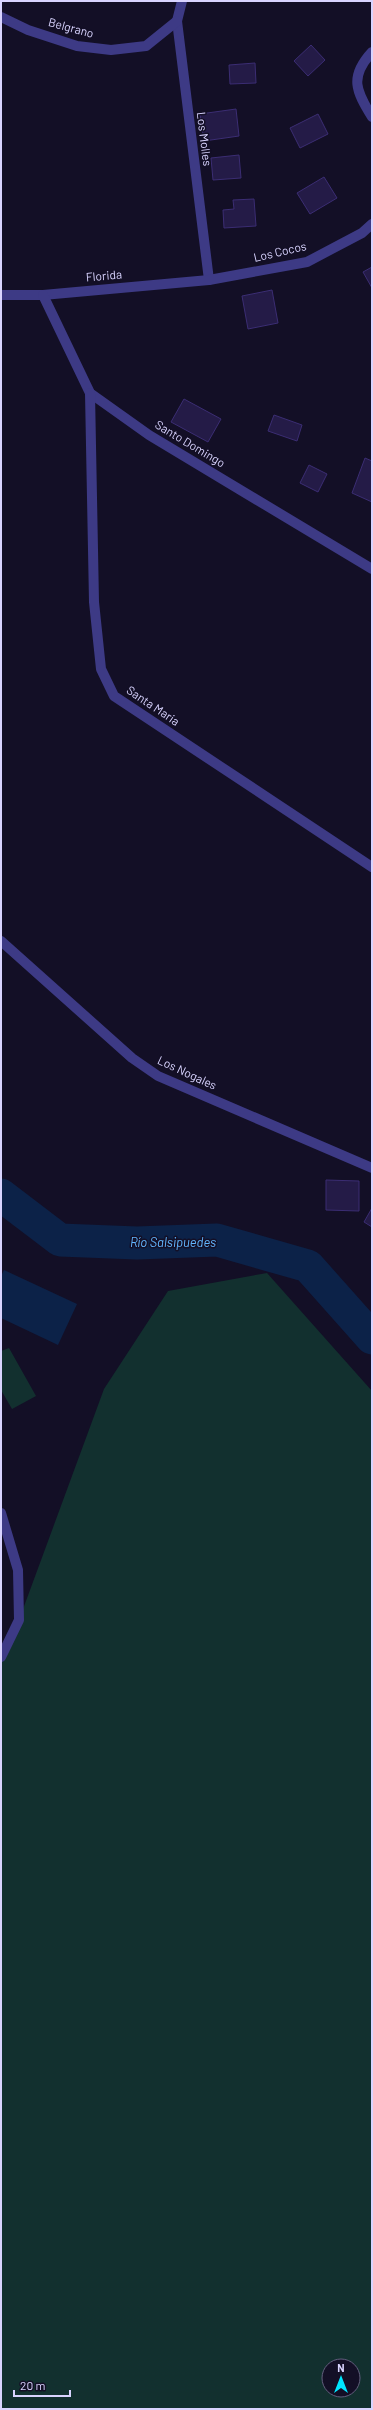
<svg xmlns="http://www.w3.org/2000/svg" width="373" height="2410" viewBox="0 0 373 2410" font-family="Barlow,sans-serif">
<style>
.green{fill:#12302f;fill-rule:evenodd}
.water{fill:#0c2248}
.lines{fill:none;stroke-linecap:round;stroke-linejoin:round}
.river{stroke:#0c2248;stroke-width:33}
.building{fill:#241b47;stroke:#3b2d73}
.street{stroke:#3d3a85;stroke-width:10}
.labels{text-anchor:middle;stroke-width:3;stroke-linejoin:round;paint-order:stroke}
.street-label{font-size:12px;fill:#d9d4ff;stroke:#130f26}
.water-label{font-size:13px;font-style:italic;fill:#62b6ff;stroke:#130f26}
</style>
<rect width="100%" height="100%" fill="#130f26"/>
<g class="green">
<path d="M267,1273L372,1391V2409H1V1657L19,1620L104,1389L168,1291ZM329,2366H353V2390H329Z"/>
<path d="M9,1348L36,1396L12,1409L1,1390V1351Z"/>
</g>
<path class="water" d="M4,1270L77,1304L58,1345L1,1318V1276Z"/>
<g class="lines">
<path class="river" d="M1,1195L60,1240L137,1243L217,1240L308,1266L372,1338"/>
</g>
<g class="building">
<path d="M311,45L325,60L308,76L294,61Z"/>
<path d="M255,63L256,83L230,84L229,65Z"/>
<path d="M236,109L239,136L204,141L200,114Z"/>
<path d="M318,114L328,134L300,148L290,128Z"/>
<path d="M239,155L241,178L213,180L211,158Z"/>
<path d="M324,177L337,198L310,214L297,193Z"/>
<path d="M254,199L256,226L224,228L223,210L234,209L233,200Z"/>
<path d="M372,267V288L363,272Z"/>
<path d="M272,290L278,323L248,329L242,296Z"/>
<path d="M184,399L221,419L208,442L171,422Z"/>
<path d="M274,415L302,425L297,441L268,431Z"/>
<path d="M365,458L372,461V502L352,493Z"/>
<path d="M309,465L327,474L318,492L300,483Z"/>
<path d="M326,1180L359,1181V1211L326,1210Z"/>
<path d="M372,1208V1227L364,1222Z"/>
</g>
<g class="lines">
<g class="street">
<path d="M182,1L177,21L209,280"/>
<path d="M1,17L28,30L77,46L111,50L146,46L177,21"/>
<path d="M372,52C349,77 356,91 372,117"/>
<path d="M1,295H43L209,280L307,262L362,233L372,224"/>
<path d="M43,295L90,393L149,435L372,569"/>
<path d="M90,393L94,602L101,669L114,696L372,867"/>
<path d="M1,941L132,1058L158,1076L372,1168"/>
<path d="M1,1513L18,1570L19,1620L1,1657"/>
</g>
</g>
<g class="labels">
<g class="street-label">
<text transform="translate(71 28) rotate(15)" y="4">Belgrano</text>
<text transform="translate(204 139) rotate(83)" y="4">Los Molles</text>
<text transform="translate(280 252) rotate(-13)" y="4">Los Cocos</text>
<text transform="translate(104 276) rotate(-5)" y="4">Florida</text>
<text transform="translate(190 444) rotate(31)" y="4">Santo Domingo</text>
<text transform="translate(153 706) rotate(34)" y="4">Santa Maria</text>
<text transform="translate(187 1073) rotate(25)" y="4">Los Nogales</text>
</g>
<g class="water-label">
<text x="173" y="1247">Río Salsipuedes</text>
</g>
</g>
<rect width="373" height="2410" fill="none" stroke="#d9d4ff" stroke-width="4"/>
<g transform="translate(341 2378)"><circle r="19" fill="#130f26" stroke="#625e7d"/>
<path d="M0-3L7 15L0 10L-7 15Z" fill="#00e5ff"/>
<text y="-6" font-size="11" font-weight="bold" text-anchor="middle" fill="#d9d4ff">N</text>
</g>
<path d="M14 2390v6h56v-6" fill="none" stroke="#d9d4ff" stroke-width="2"/>
<text x="20" y="2390" font-size="12" fill="#d9d4ff" stroke="#130f26" stroke-width="3" paint-order="stroke">20 m</text>
</svg>
